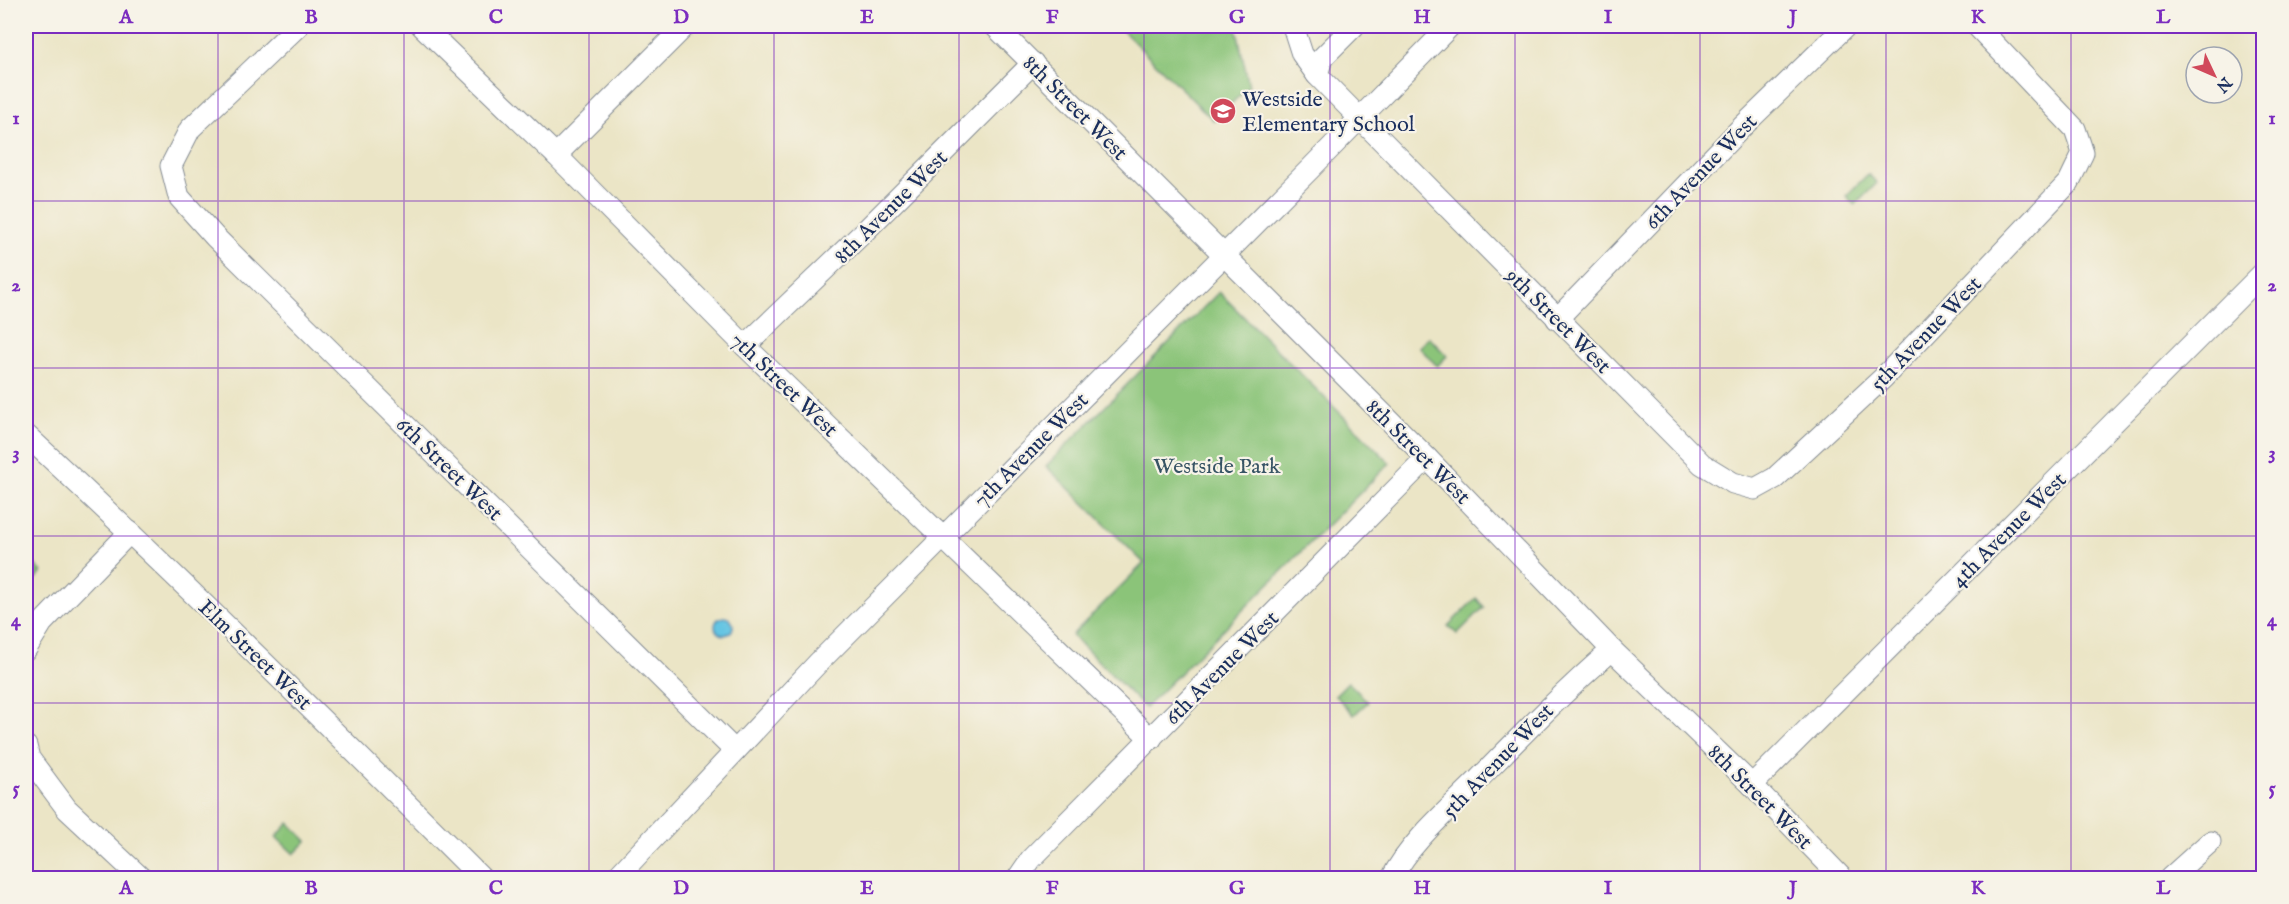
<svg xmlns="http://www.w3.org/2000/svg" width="2289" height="904" viewBox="0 0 2289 904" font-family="'IM FELL English',serif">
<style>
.green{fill:#8bc479;stroke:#537a6c;stroke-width:1.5}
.water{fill:#65c5e3;stroke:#407aa0;stroke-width:1.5}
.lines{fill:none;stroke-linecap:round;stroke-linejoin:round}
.minor-casing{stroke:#838a92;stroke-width:23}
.minor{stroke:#fff;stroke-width:21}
.grid{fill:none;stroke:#7b2cbf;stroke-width:1.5;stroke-opacity:0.55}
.labels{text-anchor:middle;stroke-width:4.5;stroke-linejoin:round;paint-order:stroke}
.poi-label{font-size:22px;fill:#1b2f5e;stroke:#f7f3e8;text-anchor:start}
.street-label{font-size:22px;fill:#1b2f5e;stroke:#f7f3e8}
.park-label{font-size:22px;fill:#375465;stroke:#f7f3e8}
.neatline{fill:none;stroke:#7b2cbf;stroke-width:2}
.grid-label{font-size:20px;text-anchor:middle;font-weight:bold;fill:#7b2cbf}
</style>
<rect width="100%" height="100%" fill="#f7f3e8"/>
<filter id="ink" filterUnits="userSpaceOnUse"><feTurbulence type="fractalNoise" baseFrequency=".0167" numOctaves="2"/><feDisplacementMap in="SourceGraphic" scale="12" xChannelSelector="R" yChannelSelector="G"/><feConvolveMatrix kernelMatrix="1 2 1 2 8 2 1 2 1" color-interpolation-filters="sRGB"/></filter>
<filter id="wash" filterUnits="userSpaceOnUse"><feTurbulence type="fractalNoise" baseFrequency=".008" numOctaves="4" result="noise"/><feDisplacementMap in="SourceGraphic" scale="24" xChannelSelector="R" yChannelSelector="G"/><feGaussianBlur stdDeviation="1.35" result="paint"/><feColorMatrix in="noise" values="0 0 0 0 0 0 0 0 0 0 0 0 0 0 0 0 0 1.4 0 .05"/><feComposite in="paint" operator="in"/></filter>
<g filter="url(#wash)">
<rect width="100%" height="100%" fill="#ebe5c6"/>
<g class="green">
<path d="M1118,26H1236L1249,86L1214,121Z"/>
<path d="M1868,174L1877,183L1855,205L1846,196Z"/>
<path d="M1219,292L1390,463L1145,708L1072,635L1144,563L1046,466Z"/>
<path d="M1429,337L1447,356L1437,366L1419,347Z"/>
<path d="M26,556L42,572L26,588Z"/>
<path d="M1476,598L1484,607L1457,634L1448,626Z"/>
<path d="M1348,682L1368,702L1354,715L1335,695Z"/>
<path d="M289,823L307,841L294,854L276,837Z"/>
</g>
<circle class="water" cx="724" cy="626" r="9"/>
</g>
<g filter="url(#ink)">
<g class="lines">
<defs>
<g id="minor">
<path d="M298,26L190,129L171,166L179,197L215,237L735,751"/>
<path d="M422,26L556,155L745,346L1151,739"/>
<path d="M995,26L1427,458L1612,650L1752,785L1842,878"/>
<path d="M1293,26L1302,54L1317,75"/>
<path d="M1354,26L1322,58L1317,75L1702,464L1733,483L1755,489L1775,478L1883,378L2069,182L2083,153L2075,129L1977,26"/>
<path d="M556,155L685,26"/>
<path d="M1557,319L1742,127L1846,26"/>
<path d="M745,346L867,229L1033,63"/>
<path d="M26,435C181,579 331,728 481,878"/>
<path d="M26,649L42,623L130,532"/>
<path d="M26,746L29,758L67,809L141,878"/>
<path d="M1752,785L2264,272"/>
<path d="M616,878L818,663L1309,170L1450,26"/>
<path d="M1018,878L1031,859L1427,458"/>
<path d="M1392,878C1409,844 1446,812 1473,785C1518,739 1563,692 1612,650"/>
<path d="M2170,878L2210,842"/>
</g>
</defs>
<use href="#minor" class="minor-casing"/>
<use href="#minor" class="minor"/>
</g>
</g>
<path class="grid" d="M218,26V878M404,26V878M589,26V878M774,26V878M959,26V878M1144,26V878M1330,26V878M1515,26V878M1700,26V878M1886,26V878M2071,26V878M26,201H2264M26,368H2264M26,536H2264M26,703H2264"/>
<defs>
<symbol id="school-disc" viewBox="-11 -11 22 22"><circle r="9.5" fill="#d1495b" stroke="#f7f3e8"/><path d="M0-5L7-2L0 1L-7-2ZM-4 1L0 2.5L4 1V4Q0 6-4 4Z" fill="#fff"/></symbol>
</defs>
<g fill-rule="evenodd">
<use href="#school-disc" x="1208" y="96" width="30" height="30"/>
</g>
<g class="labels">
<g class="poi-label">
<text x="1242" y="106">Westside<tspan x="1242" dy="25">Elementary School</tspan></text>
</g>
<g class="street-label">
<text transform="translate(1076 107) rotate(45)" y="8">8th Street West</text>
<text transform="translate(1700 171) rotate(-46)" y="8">6th Avenue West</text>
<text transform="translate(890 206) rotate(-45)" y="8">8th Avenue West</text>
<text transform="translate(1559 320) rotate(45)" y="8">9th Street West</text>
<text transform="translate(1925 333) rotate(-46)" y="8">5th Avenue West</text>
<text transform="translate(785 384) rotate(44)" y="8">7th Street West</text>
<text transform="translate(1030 449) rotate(-45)" y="8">7th Avenue West</text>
<text transform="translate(1419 451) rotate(45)" y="8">8th Street West</text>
<text transform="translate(450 468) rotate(44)" y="8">6th Street West</text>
<text transform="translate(2008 529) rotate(-45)" y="8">4th Avenue West</text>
<text transform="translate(256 654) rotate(44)" y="8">Elm Street West</text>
<text transform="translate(1221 667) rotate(-45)" y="8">6th Avenue West</text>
<text transform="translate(1497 760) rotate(-46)" y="8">5th Avenue West</text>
<text transform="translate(1761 796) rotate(45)" y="8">8th Street West</text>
</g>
<g class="park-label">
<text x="1217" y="473">Westside Park</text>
</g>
</g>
<rect width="2289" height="904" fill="none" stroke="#f7f3e8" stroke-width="66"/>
<g transform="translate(2214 75) rotate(134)"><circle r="28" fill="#f7f3e8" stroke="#9fa5b1" stroke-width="1.5"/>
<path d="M0-4.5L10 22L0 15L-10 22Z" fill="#d1495b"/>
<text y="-9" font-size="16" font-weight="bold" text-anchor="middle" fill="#1b2f5e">N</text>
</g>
<rect x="33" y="33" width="2223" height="838" class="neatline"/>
<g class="grid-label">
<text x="126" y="23">A</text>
<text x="311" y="23">B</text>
<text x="496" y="23">C</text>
<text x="681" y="23">D</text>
<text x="867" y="23">E</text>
<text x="1052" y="23">F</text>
<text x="1237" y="23">G</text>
<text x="1422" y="23">H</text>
<text x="1608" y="23">I</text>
<text x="1793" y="23">J</text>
<text x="1978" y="23">K</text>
<text x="2163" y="23">L</text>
<text x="16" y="124">1</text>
<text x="2272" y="124">1</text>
<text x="16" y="291">2</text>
<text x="2272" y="291">2</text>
<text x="16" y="459">3</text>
<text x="2272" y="459">3</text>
<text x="16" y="626">4</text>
<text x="2272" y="626">4</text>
<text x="16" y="794">5</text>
<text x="2272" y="794">5</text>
<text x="126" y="894">A</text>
<text x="311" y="894">B</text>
<text x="496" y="894">C</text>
<text x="681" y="894">D</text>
<text x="867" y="894">E</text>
<text x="1052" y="894">F</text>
<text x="1237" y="894">G</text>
<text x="1422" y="894">H</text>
<text x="1608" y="894">I</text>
<text x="1793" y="894">J</text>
<text x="1978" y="894">K</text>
<text x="2163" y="894">L</text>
</g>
</svg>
